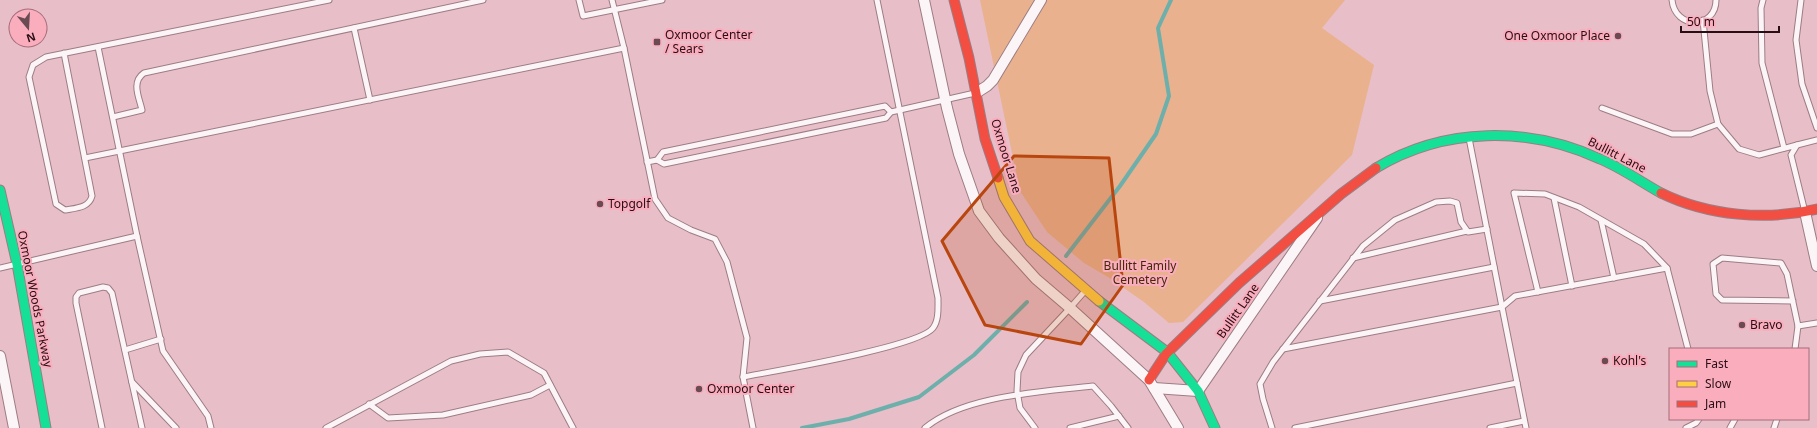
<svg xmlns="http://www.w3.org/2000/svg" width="1817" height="428" viewBox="0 0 1817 428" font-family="'Noto Sans',sans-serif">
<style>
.green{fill:#e9b18e}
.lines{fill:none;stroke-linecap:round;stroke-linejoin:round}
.stream{stroke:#6dafab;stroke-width:4}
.lane-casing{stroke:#9c7d84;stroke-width:7}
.street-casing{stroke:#9c7d84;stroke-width:12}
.fast-casing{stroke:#9c7d84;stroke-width:11}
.slow-casing{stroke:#9c7d84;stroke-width:11}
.jam-casing{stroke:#9c7d84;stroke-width:11}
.lane{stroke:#fcf5f7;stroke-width:5}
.street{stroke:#fcf5f7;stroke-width:10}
.fast{stroke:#16e098;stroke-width:9}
.slow{stroke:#ffcf43;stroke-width:9}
.jam{stroke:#f24e42;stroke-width:9}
.marked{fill:#b8460e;fill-opacity:0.2;stroke:#b8460e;stroke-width:3;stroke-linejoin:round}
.poi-dot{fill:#6b4b53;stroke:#faadbd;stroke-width:1.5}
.labels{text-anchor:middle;stroke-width:4;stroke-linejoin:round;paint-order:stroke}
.poi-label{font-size:12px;fill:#280d14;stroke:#faadbd;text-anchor:start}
.street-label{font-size:12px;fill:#280d14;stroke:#faadbd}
.park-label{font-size:12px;fill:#452806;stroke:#faadbd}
</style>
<rect width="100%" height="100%" fill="#e8bec8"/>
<path class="green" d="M980,0H1345L1322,28L1374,65L1352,155L1183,322L1169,323L1144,302L1108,277L1084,263L1047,232L1020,191Z"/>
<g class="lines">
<g class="stream">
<path d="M1066,256L1120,186L1156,134L1169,96L1158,28L1171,0"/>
<path d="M802,428L849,419L919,397L974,355L1027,302"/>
</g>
<defs>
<g id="lane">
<path d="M579,0L583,16L662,0"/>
<path d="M612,0L624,48L655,199L668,218L691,230L715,239L727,262L747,338L743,377L753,428"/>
<path d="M1672,0C1675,30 1716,29 1716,0"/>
<path d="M1763,0L1761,8L1762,63L1784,148"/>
<path d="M1801,0L1796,40L1802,84L1817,128"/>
<path d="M1703,20L1710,91L1718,124L1739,149L1759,155L1797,145L1791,155L1805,212"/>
<path d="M354,28L370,100"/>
<path d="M98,47L137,236L163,351L208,416L211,428"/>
<path d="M64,53L92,196C89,208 76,208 65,210L56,204L29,77L33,65L46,57L329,0"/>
<path d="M1602,108L1672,134H1691L1718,124"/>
<path d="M113,117L142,110C139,97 131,82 144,73L483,0"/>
<path d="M1797,145L1817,140"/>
<path d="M85,158L624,48"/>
<path d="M657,160L664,164L886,118L891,112L975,93"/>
<path d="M647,162L657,160L663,152L885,106L891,112"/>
<path d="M1554,198L1572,286"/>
<path d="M1601,220L1614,278"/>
<path d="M1353,258L1467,231"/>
<path d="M0,268L137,236"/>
<path d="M1538,292L1514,193L1545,194L1579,207L1644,244L1667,268"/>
<path d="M1320,301L1494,267"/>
<path d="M1793,301L1722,300L1716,294L1713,264L1722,258L1781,263L1787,274L1798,326L1795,349"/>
<path d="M1798,326L1817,323"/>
<path d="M1283,349L1502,307L1469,138"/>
<path d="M125,350L161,339"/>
<path d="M743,377C774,371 919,347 933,328C939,320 938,308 938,298L877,0"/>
<path d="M132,382L176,428"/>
<path d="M369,404L388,418L443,415L531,395L550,385"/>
<path d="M102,428L76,303V297L79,293L103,287L108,288L112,293L142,428"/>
<path d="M326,428L451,361L480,354L508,352L544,373L573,428"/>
<path d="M925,428C964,395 1043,392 1093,386L1111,406L1128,428"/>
<path d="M1035,428L1020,408L1017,391L1018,372L1026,355L1070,308L1085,291"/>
<path d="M1070,428L1119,416"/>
<path d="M1272,428L1263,399L1260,384L1273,362L1363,246L1395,220L1436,202L1450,201L1457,203L1461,222L1468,232L1487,229"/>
<path d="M1295,428L1517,383"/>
<path d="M1490,428L1524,421"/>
<path d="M1526,428L1502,307L1515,296L1667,268L1688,349"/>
<path d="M1686,428L1696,423L1699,419"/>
<path d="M1730,428L1735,419"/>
<path d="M1774,428L1777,419"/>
</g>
<g id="street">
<path d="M924,0L947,108L959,154L979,211L999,238L1036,279L1070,308L1149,380L1178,428"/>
<path d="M976,93L987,86L993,80L1041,0"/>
<path d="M1805,212L1817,266"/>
<path d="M0,356L14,428"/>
<path d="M1154,388L1198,391L1317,218"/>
</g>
<g id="fast">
<path d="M1376,168C1444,127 1529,126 1600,159C1622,168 1641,182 1661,193"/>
<path d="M0,190L17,264L46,428"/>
<path d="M1099,301L1167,352L1198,391L1215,428"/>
</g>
<path id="slow" d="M998,178L1004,197L1030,241L1099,301"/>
<g id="jam">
<path d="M954,0L969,58L985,139L998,178"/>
<path d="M1661,193C1708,216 1767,221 1817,209"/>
<path d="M1149,380L1166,354L1239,283L1341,194L1376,168"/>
</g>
</defs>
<use href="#lane" class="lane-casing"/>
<use href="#street" class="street-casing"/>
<use href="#fast" class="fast-casing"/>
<use href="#slow" class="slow-casing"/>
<use href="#jam" class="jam-casing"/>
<use href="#lane" class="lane"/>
<use href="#street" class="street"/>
<use href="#fast" class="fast"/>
<use href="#slow" class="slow"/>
<use href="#jam" class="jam"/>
</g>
<path class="marked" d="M1014,156L1109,158L1123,285L1081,344L985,325L942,241Z"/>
<g class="poi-dot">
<circle cx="1618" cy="36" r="4"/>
<rect x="653" y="38" width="8" height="8" rx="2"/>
<circle cx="600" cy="204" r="4"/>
<circle cx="1742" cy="325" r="4"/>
<circle cx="1605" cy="361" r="4"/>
<circle cx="699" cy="389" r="4"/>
</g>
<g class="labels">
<g class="poi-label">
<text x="665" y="39">Oxmoor Center<tspan x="665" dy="14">/ Sears</tspan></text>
<text x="1610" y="40" text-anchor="end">One Oxmoor Place</text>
<text x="608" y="208">Topgolf</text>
<text x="1750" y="329">Bravo</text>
<text x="1613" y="365">Kohl's</text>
<text x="707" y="393">Oxmoor Center</text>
</g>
<g class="street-label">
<text transform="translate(1617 155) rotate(27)" y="4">Bullitt Lane</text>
<text transform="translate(1006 156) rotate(73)" y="4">Oxmoor Lane</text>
<text transform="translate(35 299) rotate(79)" y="4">Oxmoor Woods Parkway</text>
<text transform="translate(1238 311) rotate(-55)" y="4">Bullitt Lane</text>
</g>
<g class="park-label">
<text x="1140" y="270">Bullitt Family<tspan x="1140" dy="14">Cemetery</tspan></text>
</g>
</g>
<rect x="1669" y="348" width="140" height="72" fill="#faadbd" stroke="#a66d79"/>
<rect x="1677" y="361" width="20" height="6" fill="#16e098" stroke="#a66d79"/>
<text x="1705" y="368" font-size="12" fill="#280d14">Fast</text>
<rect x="1677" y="381" width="20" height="6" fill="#ffcf43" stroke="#a66d79"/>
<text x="1705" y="388" font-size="12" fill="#280d14">Slow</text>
<rect x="1677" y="401" width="20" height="6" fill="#f24e42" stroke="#a66d79"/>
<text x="1705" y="408" font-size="12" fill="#280d14">Jam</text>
<g transform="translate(28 28) rotate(162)"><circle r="19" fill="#faadbd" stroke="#a66d79"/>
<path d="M0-3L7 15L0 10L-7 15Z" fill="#6b4b53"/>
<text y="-6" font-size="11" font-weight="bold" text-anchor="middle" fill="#280d14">N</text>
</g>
<path d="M1681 26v6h98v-6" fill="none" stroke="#280d14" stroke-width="2"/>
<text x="1687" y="26" font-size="12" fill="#280d14" stroke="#faadbd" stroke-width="3" paint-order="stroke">50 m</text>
</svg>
